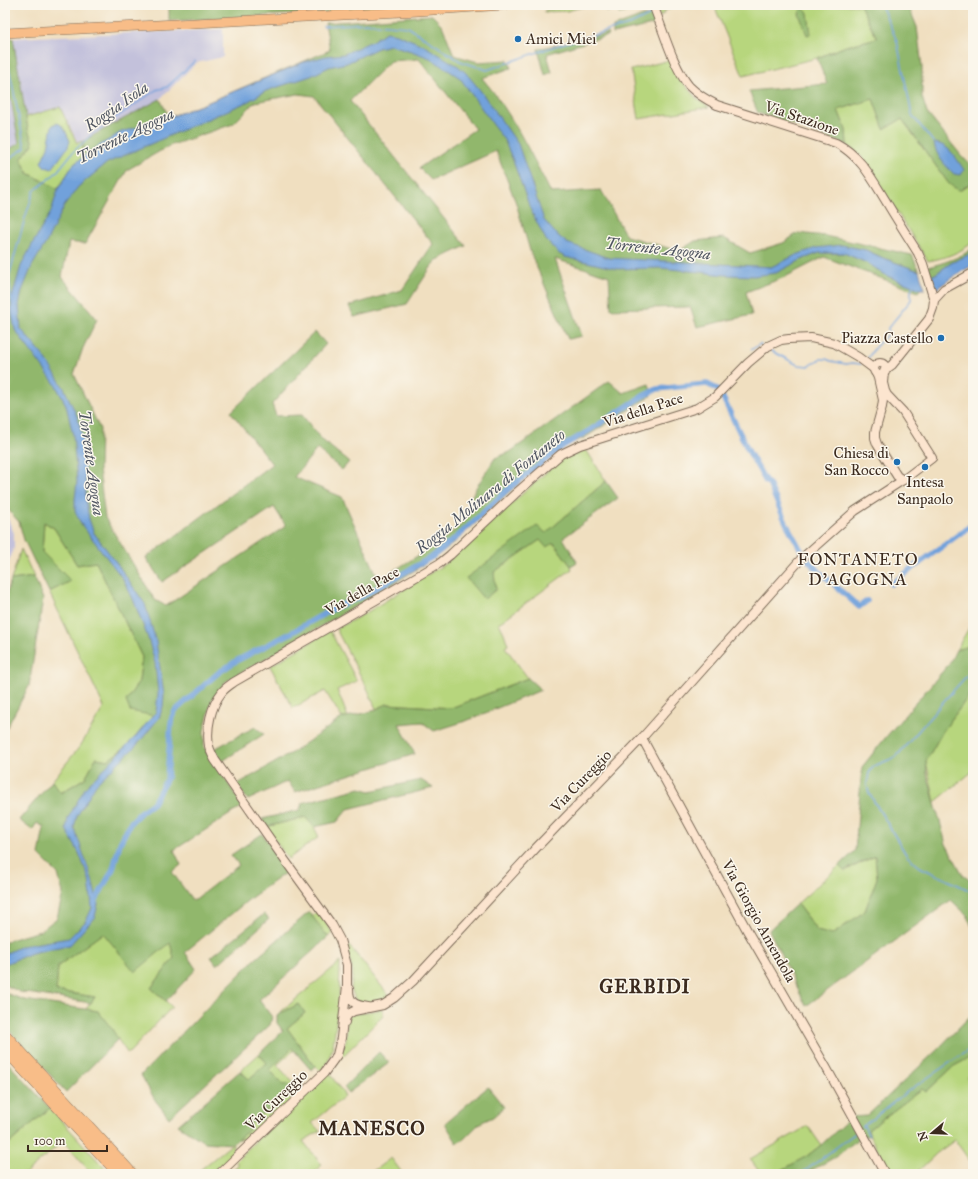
<svg xmlns="http://www.w3.org/2000/svg" width="978" height="1179" viewBox="0 0 978 1179" font-family="'IM FELL Great Primer',serif">
<style>
.industrial{fill:#c3c1db}
.green{fill:#b7d67d;stroke:#79804e}
.forest{fill:#91b76c;stroke:#667045}
.water{fill:#71a1db;stroke:#56667c}
.lines{fill:none;stroke-linecap:round;stroke-linejoin:round}
.stream{stroke:#71a1db;stroke-width:1.5}
.canal{stroke:#71a1db;stroke-width:5.5}
.secondary-casing{stroke:#7a6957;stroke-width:10}
.primary-casing{stroke:#7a6957;stroke-width:10}
.highway-casing{stroke:#7a6957;stroke-width:12}
.secondary{stroke:#fce5cf;stroke-width:8}
.primary{stroke:#f8bd88;stroke-width:9}
.highway{stroke:#f8bd88;stroke-width:11}
.poi-dot{fill:#1f6fb2;stroke:#fbf7ec;stroke-width:1.5}
.labels{text-anchor:middle;stroke-width:3;stroke-linejoin:round;paint-order:stroke}
.poi-label{font-size:15px;fill:#3b2a1e;stroke:#fbf7ec;text-anchor:end}
.street-label{font-size:15px;fill:#3b2a1e;stroke:#fbf7ec}
.water-label{font-size:16px;font-style:italic;fill:#4e5460;stroke:#fbf7ec}
.quarter-label{font-size:17px;letter-spacing:1px;fill:#3b2a1e;stroke:#fbf7ec}
.district-label{font-size:19px;font-weight:bold;letter-spacing:1px;fill:#3b2a1e;stroke:#fbf7ec}
</style>
<rect width="100%" height="100%" fill="#fbf7ec"/>
<filter id="ink" filterUnits="userSpaceOnUse"><feTurbulence type="fractalNoise" baseFrequency=".025" numOctaves="2"/><feDisplacementMap in="SourceGraphic" scale="8" xChannelSelector="R" yChannelSelector="G"/><feConvolveMatrix kernelMatrix="1 2 1 2 8 2 1 2 1" color-interpolation-filters="sRGB"/></filter>
<filter id="wash" filterUnits="userSpaceOnUse"><feTurbulence type="fractalNoise" baseFrequency=".012" numOctaves="4" result="noise"/><feDisplacementMap in="SourceGraphic" scale="16" xChannelSelector="R" yChannelSelector="G"/><feGaussianBlur stdDeviation="0.9" result="paint"/><feColorMatrix in="noise" values="0 0 0 0 0 0 0 0 0 0 0 0 0 0 0 0 0 1.4 0 .05"/><feComposite in="paint" operator="in"/></filter>
<g filter="url(#wash)">
<rect width="100%" height="100%" fill="#f0dfc0"/>
<g class="industrial">
<path d="M223,29V57L196,63L160,99L78,143L60,107L26,117L13,38Z"/>
<path d="M5,68L19,143L5,152Z"/>
<path d="M5,516L8,519L14,533V548L5,571Z"/>
</g>
<g class="green">
<path d="M576,5H590L567,11L544,12L545,10Z"/>
<path d="M603,5H638L625,13L619,14L616,8L607,12Z"/>
<path d="M656,5H679L666,10L660,17Z"/>
<path d="M714,5H860L877,38L846,46L817,58L743,76Z"/>
<path d="M670,60L680,79L696,98L709,107L639,119L631,70Z"/>
<path d="M873,99L884,129L902,119L949,184L961,190L971,183L973,182V242C960,253 945,258 928,261L863,158L847,145L846,130L838,110Z"/>
<path d="M60,107L77,143L83,141V157L73,165L58,189L28,173L21,159L33,144L28,129L26,117Z"/>
<path d="M585,448L606,481L546,533L494,572L540,540L554,543L571,566L572,569L499,623L504,633L508,645L505,647L528,678L451,708L388,704L376,709L368,690L336,629L366,613L445,564L561,459Z"/>
<path d="M44,522L54,528L77,565L96,562L142,657L139,681L155,716L136,739L108,760L96,758L85,778L60,793L52,781L81,745L104,707L49,592L71,581L42,552Z"/>
<path d="M21,549L34,577L11,580Z"/>
<path d="M973,621V643L970,646L956,650Z"/>
<path d="M330,631L357,681L337,690L348,717L342,718L325,691L293,708L270,666Z"/>
<path d="M973,690V771L935,802L926,761L943,731Z"/>
<path d="M306,817L314,827L319,837L288,859L266,827Z"/>
<path d="M875,856L877,878L865,911L832,935L817,931L797,904L839,866L845,871Z"/>
<path d="M318,911L333,933L328,937L312,916Z"/>
<path d="M103,933L170,942L174,958L151,988L166,1001L172,1007L128,1054L98,1011L86,1009L95,997L56,991L58,966Z"/>
<path d="M349,945L390,997C377,1006 371,1006 356,1002L351,988L353,972L346,947Z"/>
<path d="M340,962L339,1001L333,1046L328,1061L321,1071L315,1066L287,1028L305,1013L299,1004L277,1015Z"/>
<path d="M383,1009V1016L328,1071L345,1096L312,1123L320,1131L303,1141L322,1165L313,1174H231L238,1165L236,1161L340,1055L346,1040L347,1021L349,1015Z"/>
<path d="M292,1048L294,1050L277,1065L301,1091L256,1134L248,1140L238,1139L249,1130V1126L283,1095L290,1094L270,1070Z"/>
<path d="M259,1054L267,1063L249,1079L240,1071Z"/>
<path d="M973,1056V1070L967,1078L973,1087V1157L969,1160L955,1140L937,1153L915,1174H891L870,1136L868,1130L923,1088L926,1092L954,1066Z"/>
<path d="M50,1108L110,1174H92L63,1141L25,1174H5V1147Z"/>
<path d="M808,1126L821,1145L807,1156L775,1174H761L750,1159Z"/>
<path d="M232,1144L233,1145V1157L215,1174H195Z"/>
<path d="M391,1158L403,1174H369Z"/>
</g>
<g class="forest">
<path d="M169,5H457L169,21Z"/>
<path d="M860,5H908L917,27L922,67V97L927,113L960,154L973,168V182L970,183L961,190H958L949,184L902,119L884,129L873,99L838,110L846,130L847,145L804,128L758,113L749,91L827,84L817,58L846,46L877,38Z"/>
<path d="M802,7L808,13L811,34L807,35L799,14Z"/>
<path d="M432,15L442,25L454,55L478,62L508,60L511,68L482,78C511,111 531,154 551,193L601,190L626,236L679,251L695,241L724,238L750,253L783,243L798,233L825,236L912,255L919,271L883,258L866,250L824,253H845L869,264L887,276L920,289L918,292L824,257L785,277L746,292L752,315L697,327L690,307L611,309L609,276L555,259L582,336L568,339L531,254L516,203L496,151L431,180L419,168L475,129L419,59L390,61L350,101L466,246L435,261L407,304L354,317L349,306L402,290L433,244L314,96L298,94L255,102L233,124L169,146L127,170L85,244L69,242L62,277L97,319L83,348L74,374L100,429L99,469L105,518L155,600L166,606L286,526L274,507L162,582L146,558L272,464L231,412L315,332L326,344L272,404L276,416L302,415L321,439L349,462L342,470L317,449L294,477L342,497L379,580L446,538L462,523L474,491L495,458L510,452L609,381L623,393L649,384L652,395L584,438L564,446L508,493L454,543L434,558L382,591L225,682L212,700L204,731V747L243,806L174,850L181,865L172,872L193,901L239,865L231,855L262,834L289,870L252,897L185,952L196,969L166,1001L151,988L174,958L170,943L135,972L103,933L58,966L56,991L95,997L91,1003L20,992L5,985V942L16,938L40,931L57,918L63,893L58,874L39,855L44,827L37,823L32,830L19,820L52,781L61,793L85,778L96,758L108,760L136,739L155,716L130,711L126,701L139,681L142,657L96,562L77,565L54,528L44,522L42,552L71,581L49,592L24,540L19,522L5,506V265L10,250L5,244V152L19,143L5,68V38H13L28,129L33,144L21,159L28,173L58,189L73,165L83,157V141L160,99L169,117L204,104L330,50L325,23Z"/>
<path d="M652,15L657,24L652,25L613,34V27L643,16Z"/>
<path d="M608,33L609,35L547,54L552,72L545,75L538,49Z"/>
<path d="M973,248V251L970,254L951,263L934,275H931L928,267C943,263 960,258 973,248Z"/>
<path d="M606,481L618,498L563,538L577,562L571,566L554,543L546,547L540,540L494,572L496,590L484,599L466,578L537,526L546,533Z"/>
<path d="M34,577L43,599L29,686L5,731V598L11,580Z"/>
<path d="M973,643V690L943,731L926,761L927,774L946,844L963,875L973,883V929L967,915L951,900L806,1006L769,930L797,904L817,931L832,935L865,911L877,878L875,856L844,871L839,866L855,851L862,767L886,737L949,664L956,650L970,646Z"/>
<path d="M528,678L541,690L466,721L434,731L422,722L399,724L415,754L295,792L288,781L248,800L236,785L290,754L342,718L370,712L387,704L451,708Z"/>
<path d="M255,727L264,734L221,762L214,749Z"/>
<path d="M421,780L433,788L348,809L337,822L314,827L305,817L266,827L262,819L300,810L302,803L360,788L370,791Z"/>
<path d="M309,912L328,937L259,1000L272,1017L270,1025L169,1118L155,1100L141,1075L250,964Z"/>
<path d="M264,914L269,919L217,965L211,957Z"/>
<path d="M5,993L24,1000L98,1011L112,1029L118,1039L66,1092L5,1026Z"/>
<path d="M299,1004L305,1013L287,1028L315,1066L311,1070L292,1048L270,1070L283,1085L288,1084L294,1090L290,1094L283,1095L249,1126V1130L232,1144L204,1142L178,1125L240,1071L249,1079L267,1063L259,1054L283,1031L277,1023V1015Z"/>
<path d="M973,1013V1056L954,1066L926,1092L922,1089L868,1130L870,1136H862L837,1156L805,1174H775L807,1156L821,1145L849,1119L850,1117L867,1116L937,1050Z"/>
<path d="M379,1052L389,1063L348,1093L344,1087Z"/>
<path d="M5,1060L50,1108L5,1147Z"/>
<path d="M488,1087L504,1107L493,1117L480,1123L464,1139L457,1143L445,1123Z"/>
</g>
<g class="water">
<path d="M386,32L397,34L423,45L458,66L466,73L480,90L518,144L544,220L556,234L567,243L609,258L739,265L771,267L796,255L816,248L842,245L866,250L883,258L919,271L925,289H920L887,276L869,264L844,253H819L801,260L776,273L754,276L724,275L700,272L660,268L617,269L565,257L558,253L546,240L531,211L512,158L504,140L460,78L430,58L411,51L391,45L378,48L347,63L329,67L311,76L266,91L247,102L224,112L107,163L78,187L65,205L47,241L32,266L22,291L19,305L21,329L45,358L64,388L77,416L84,442L86,500L89,519L94,533L116,562L145,604L156,641L164,695L163,707L159,718L137,745L96,784L77,816L74,827L92,879L98,904L95,917L70,945L54,948L32,953L5,964V954L21,946L69,938L86,921L92,908L89,879L79,853L66,829L68,818L85,788L136,736L156,712L158,693L155,663L148,638L133,599L123,579L81,524L75,511V499L77,481L73,435L66,405L55,384L15,330L12,315L11,301L21,266L34,241L51,212L58,189L73,165L89,152L121,132L156,122L204,104L304,62L326,56L344,54L372,41Z"/>
<path d="M56,123L60,124L65,130L70,141L68,147L52,169L45,167L41,162L48,147L52,126Z"/>
<path d="M934,143C949,144 956,158 964,170L961,175L954,174C945,165 936,156 934,143Z"/>
<path d="M973,251V265L954,276L935,290L931,275H934L951,263L970,254Z"/>
</g>
<g class="lines">
<g class="stream">
<path d="M881,5L897,41L912,115L934,143"/>
<path d="M657,11L671,5"/>
<path d="M323,26L367,23L408,27L460,61L487,70L561,44L632,24L652,14"/>
<path d="M5,48L25,148L5,161"/>
<path d="M12,301L10,291L9,276L25,218L34,191L56,173L73,152L91,135L156,90L167,87L195,61"/>
<path d="M751,350L760,344L761,345"/>
<path d="M770,350L798,365L809,366L820,359H826L831,361L846,364L852,363L861,364"/>
<path d="M868,358L876,346L889,333L888,328L911,300V290L913,286"/>
<path d="M973,669L942,703L933,714L896,757L874,766L869,773L867,785L869,793L907,856L920,867L973,892"/>
<path d="M864,1126L869,1136"/>
<path d="M862,1127L908,1091L973,1047"/>
<path d="M800,1174L805,1171L858,1131"/>
</g>
<g class="canal">
<path d="M891,584L973,524"/>
<path d="M95,902L113,869L120,843L131,822L142,811L153,803L167,778L171,723L172,717L175,711L218,673L236,661L289,634L336,607L361,597L432,557L458,536L507,490L563,446L590,430L643,396L657,389L707,384L717,389L722,396L749,452L766,482L769,484L787,525L805,557L820,572L859,607L867,601"/>
</g>
</g>
</g>
<g filter="url(#ink)">
<g class="lines">
<defs>
<g id="secondary">
<path d="M654,5L655,10C664,33 674,68 689,86C697,94 707,100 717,105L836,143C862,157 872,179 887,203C897,220 908,237 918,253L923,264L934,300L933,308L929,319L892,365L885,370"/>
<path d="M934,300L944,289L973,273"/>
<circle cx="880" cy="369" r="6"/>
<path d="M876,373L878,378L883,400L882,407L875,432V438L877,444L897,476L903,480"/>
<path d="M642,738L748,932L826,1067L885,1174"/>
<path d="M349,989C349,1003 355,1005 368,1007"/>
<path d="M345,1022C345,1016 349,1013 354,1011L383,1005L394,998L413,981L537,847L642,738L801,559L855,511L903,480L932,458L903,412L887,395L885,391L883,383L884,372"/>
<path d="M219,1174L324,1073L337,1055L341,1038L347,986V965L340,940L332,925L284,859L215,760C213,756 210,751 209,746C206,728 211,706 222,692C225,688 230,685 234,682L440,563L450,555L515,494L561,454L580,445L697,408L715,397L748,363L768,346L781,340L789,339L811,338L834,343L858,357L874,369"/>
</g>
<path id="primary" d="M5,33L419,11L504,5"/>
<g id="highway">
<path d="M5,1035L132,1174"/>
<path d="M5,1049L119,1174"/>
</g>
</defs>
<use href="#secondary" class="secondary-casing"/>
<use href="#primary" class="primary-casing"/>
<use href="#highway" class="highway-casing"/>
<use href="#secondary" class="secondary"/>
<use href="#primary" class="primary"/>
<use href="#highway" class="highway"/>
</g>
</g>
<g class="poi-dot">
<circle cx="518" cy="39" r="4"/>
<circle cx="941" cy="338" r="4"/>
<circle cx="897" cy="462" r="4"/>
<circle cx="925" cy="467" r="4"/>
</g>
<g class="labels">
<g class="poi-label">
<text x="526" y="44" text-anchor="start">Amici Miei</text>
<text x="933" y="343">Piazza Castello</text>
<text x="889" y="458">Chiesa di<tspan x="889" dy="17">San Rocco</tspan></text>
<text x="925" y="487" text-anchor="middle">Intesa<tspan x="925" dy="17">Sanpaolo</tspan></text>
</g>
<g class="street-label">
<text transform="translate(802 118) rotate(19)" y="5">Via Stazione</text>
<text transform="translate(643 410) rotate(-18)" y="5">Via della Pace</text>
<text transform="translate(362 591) rotate(-30)" y="5">Via della Pace</text>
<text transform="translate(581 781) rotate(-46)" y="5">Via Cureggio</text>
<text transform="translate(759 921) rotate(61)" y="5">Via Giorgio Amendola</text>
<text transform="translate(276 1100) rotate(-44)" y="5">Via Cureggio</text>
</g>
<g class="water-label">
<text transform="translate(116 106) rotate(-35)" y="6">Roggia Isola</text>
<text transform="translate(125 135) rotate(-26)" y="6">Torrente Agogna</text>
<text transform="translate(658 248) rotate(6)" y="6">Torrente Agogna</text>
<text transform="translate(92 463) rotate(82)" y="6">Torrente Agogna</text>
<text transform="translate(490 491) rotate(-39)" y="6">Roggia Molinara di Fontaneto</text>
</g>
<g class="quarter-label">
<text x="858" y="565">FONTANETO<tspan x="858" dy="20">D'AGOGNA</tspan></text>
</g>
<g class="district-label">
<text x="645" y="993">GERBIDI</text>
<text x="372" y="1135">MANESCO</text>
</g>
</g>
<rect width="978" height="1179" fill="none" stroke="#fbf7ec" stroke-width="20"/>
<g transform="translate(932 1133) rotate(251)" stroke="#fbf7ec" stroke-width="3" paint-order="stroke">
<path d="M0-3L7 15L0 10L-7 15Z" fill="#3b2a1e"/>
<text y="-6" font-size="11" font-weight="bold" text-anchor="middle" fill="#3b2a1e">N</text>
</g>
<path d="M28 1145v6h79v-6" fill="none" stroke="#3b2a1e" stroke-width="2"/>
<text x="34" y="1145" font-size="12" fill="#3b2a1e" stroke="#fbf7ec" stroke-width="3" paint-order="stroke">100 m</text>
</svg>
